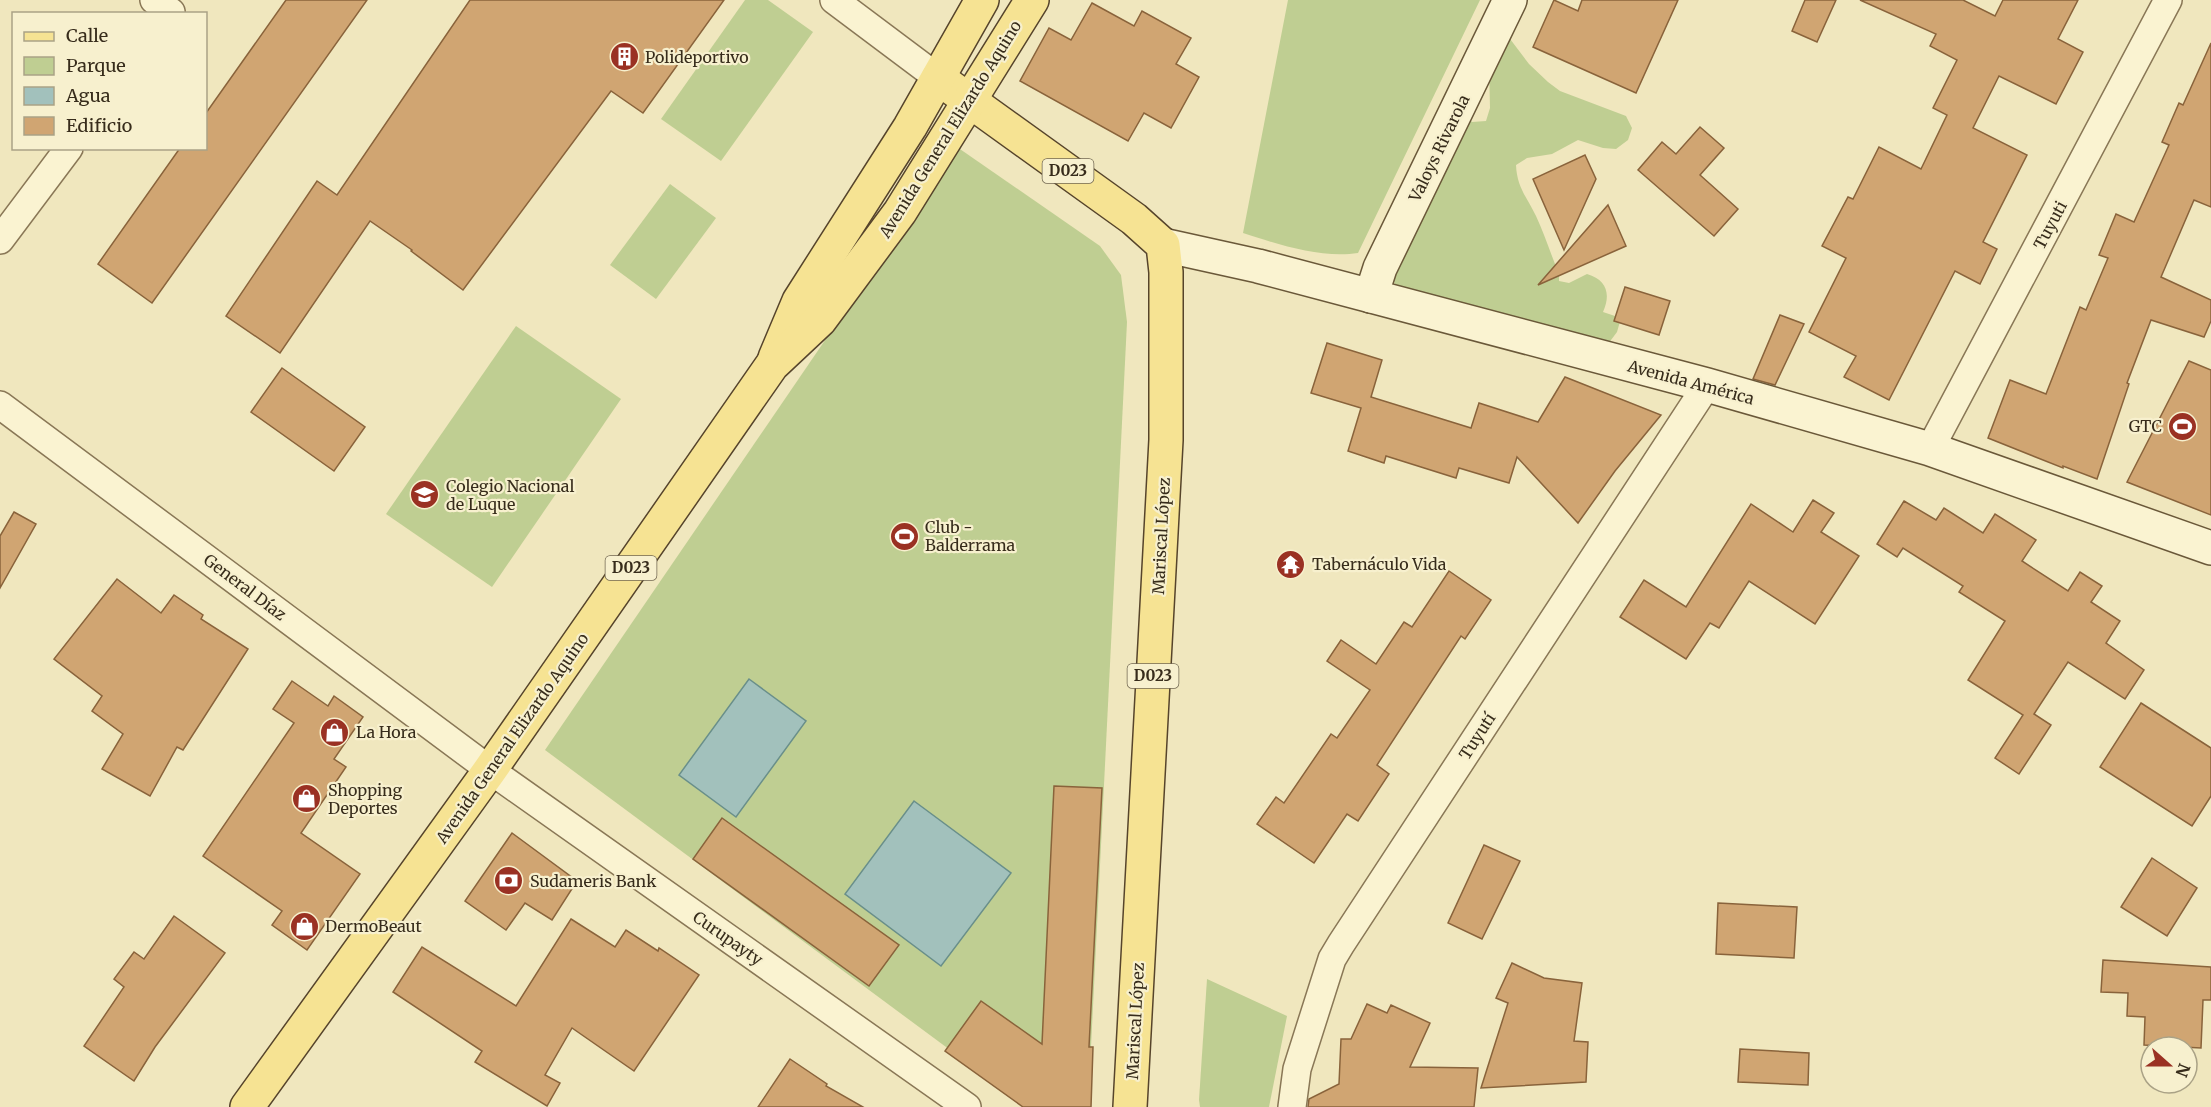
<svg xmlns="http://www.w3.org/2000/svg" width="2211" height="1107" viewBox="0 0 2211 1107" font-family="Merriweather,serif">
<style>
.green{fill:#bfce92}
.water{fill:#a2c1bc;stroke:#698f8a;stroke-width:1.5}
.building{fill:#d0a572;stroke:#89633b;stroke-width:1.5}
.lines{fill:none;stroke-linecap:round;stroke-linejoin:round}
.street-casing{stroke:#897756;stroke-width:30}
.secondary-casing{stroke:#6a5839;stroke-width:36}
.primary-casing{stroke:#56442b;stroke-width:36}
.street{stroke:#faf3d1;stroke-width:27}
.secondary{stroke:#faf3d1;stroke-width:33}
.primary{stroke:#f6e393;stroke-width:33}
.labels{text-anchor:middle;stroke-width:4.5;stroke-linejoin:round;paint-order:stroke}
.shield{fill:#f7f0ce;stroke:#716751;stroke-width:1.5}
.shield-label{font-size:15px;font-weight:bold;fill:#372c1b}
.poi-label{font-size:16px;fill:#372c1b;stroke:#f7f0ce;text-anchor:start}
.street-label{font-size:16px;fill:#372c1b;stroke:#f7f0ce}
</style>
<rect width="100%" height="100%" fill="#f0e7be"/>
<g class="green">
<path d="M745,0H768L813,32L721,161L661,119Z"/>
<path d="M1288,0H1480L1358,253C1322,259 1277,244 1243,233Z"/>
<path d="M1504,31L1529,64L1548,82L1560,91L1626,116L1632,128L1628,140L1616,149L1603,148L1578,140L1552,154L1527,158L1516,165C1517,188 1527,197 1536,216C1545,235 1551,255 1559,274V281L1569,283L1587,274C1607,280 1611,294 1603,312L1621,318L1617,332L1608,344L1398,295L1394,281V267L1428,207L1426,180L1464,112L1472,122L1486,121L1490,108L1489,66Z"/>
<path d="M957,147L1100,246L1121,275L1127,322L1088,1107H1027L545,750Z"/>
<path d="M670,184L716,218L656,299L610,265Z"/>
<path d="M516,326L621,399L492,587L386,514Z"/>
<path d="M1207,979L1287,1016L1269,1107H1200L1199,1100Z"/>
</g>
<g class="water">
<path d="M749,679L806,721L736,817L679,775Z"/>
<path d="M914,801L1011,873L941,966L845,894Z"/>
</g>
<g class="building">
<path d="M286,0H367L152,303L98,264L180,148H206V113Z"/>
<path d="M470,0H724L643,113L611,91L463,290L411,251L412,250L370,221L280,353L226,316L317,181L337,195Z"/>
<path d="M1554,0L1578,11L1582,0H1678L1636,93L1533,47Z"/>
<path d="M1805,0H1836L1817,42L1792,31Z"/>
<path d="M1860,0H1963L1995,16L2003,0H2078L2058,39L2083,52L2056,104L1999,76L1973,128L2027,155L1983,242L1997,249L1980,284L1955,271L1889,400L1844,377L1856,356L1809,332L1846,258L1822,246L1848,197L1853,199L1879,147L1921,169L1947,115L1933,108L1957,60L1930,46L1936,34Z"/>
<path d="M1092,3L1134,26L1142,11L1191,38L1176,64L1199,77L1171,128L1144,113L1128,141L1020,81L1049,28L1071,40Z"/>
<path d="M2211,43V207L2194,200L2161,277L2211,300V321L2204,337L2151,320L2127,383L2129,384L2097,479L2063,466V468L1988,438L2010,380L2046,394L2080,307L2086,310L2108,258L2099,255L2116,214L2134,222L2169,145L2162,142L2179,103L2183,105Z"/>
<path d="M1700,127L1724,148L1700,175L1738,209L1714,236L1638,170L1662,142L1676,154Z"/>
<path d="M1585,155L1596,179L1564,250L1533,179Z"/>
<path d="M1608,205L1626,246L1538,285Z"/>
<path d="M1625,287L1670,301L1659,335L1614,321Z"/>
<path d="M1780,315L1804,324L1775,385L1753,379Z"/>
<path d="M1327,343L1382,360L1371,397L1471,428L1479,403L1538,422L1565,377L1661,415L1615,471L1578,523L1517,457L1509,483L1459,468L1456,478L1386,456L1384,463L1348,451L1361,408L1311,393Z"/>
<path d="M2189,361L2211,370V515L2127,482Z"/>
<path d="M282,368L365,427L334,471L251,412Z"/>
<path d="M1813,500L1834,513L1821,532L1859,556L1815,624L1749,581L1719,628L1710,623L1686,659L1620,617L1644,580L1686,607L1751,504L1793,532Z"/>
<path d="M1904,501L1936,520L1944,508L1983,533L1995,514L2036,540L2022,561L2068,591L2080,572L2102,586L2091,602L2120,621L2106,643L2144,670L2125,699L2068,662L2034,714L2051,725L2019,774L1995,758L2023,715L1968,680L2005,621L1959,592L1963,586L1903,548L1897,557L1877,544Z"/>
<path d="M14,512L36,524L0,588V536Z"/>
<path d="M1449,571L1491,600L1465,639L1461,636L1377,765L1389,774L1358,821L1347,814L1314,863L1257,824L1276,797L1284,803L1331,734L1337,738L1370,690L1327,661L1341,640L1376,664L1404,622L1412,627Z"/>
<path d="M117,579L161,613L174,595L203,615L201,619L248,649L183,750L177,747L150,796L102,769L123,734L92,711L102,696L54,659Z"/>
<path d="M292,681L328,706L334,696L363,717L334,759L346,767L301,833L360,874L307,950L272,925L282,911L203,856L294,723L273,709Z"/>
<path d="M2141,703L2211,748V796L2192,826L2100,767Z"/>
<path d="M1054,786L1102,788L1089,1047H1093L1091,1107H1023L945,1051L981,1001L1042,1044Z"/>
<path d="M722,818L899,945L869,986L693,859Z"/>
<path d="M512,833L577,881L552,920L525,903L506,930L465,901Z"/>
<path d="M1484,845L1520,861L1482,939L1448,923Z"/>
<path d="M2152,858L2197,888L2167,936L2121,907Z"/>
<path d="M1718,903L1797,907L1794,958L1716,954Z"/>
<path d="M174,916L225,953L155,1047L134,1081L84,1046L124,987L114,979L134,952L144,959Z"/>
<path d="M571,919L615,947L626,930L658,951L659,948L699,975L634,1071L572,1028L545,1075L560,1083L547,1106L475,1062L482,1051L393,992L422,947L516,1006Z"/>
<path d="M2103,960L2211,967V1000H2203L2201,1048L2144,1045L2145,1017L2127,1016L2128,993L2101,992Z"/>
<path d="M1512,963L1544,978L1582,983L1574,1041L1588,1042L1586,1082L1481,1088L1508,1003L1496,998Z"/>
<path d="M1367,1004L1387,1013L1391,1005L1430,1023L1410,1067L1478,1068L1474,1107H1308L1309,1099L1339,1084L1341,1039H1351Z"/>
<path d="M1740,1049L1809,1053L1808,1085L1738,1082Z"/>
<path d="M790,1059L827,1084L826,1086L863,1107H758Z"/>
</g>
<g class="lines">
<defs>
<g id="street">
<path d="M154,0L171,12"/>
<path d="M834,0L938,78"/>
<path d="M0,240L69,148"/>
<path d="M0,405L490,770L967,1107"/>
<path d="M1930,449L2168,0"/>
<path d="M1292,1107L1297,1069L1332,959L1341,944L1707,385"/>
</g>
<g id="secondary">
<path d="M1163,245L1258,266L1707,385L1930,449L2211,548"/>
<path d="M1371,296L1380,268L1510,0"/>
</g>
<g id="primary">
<path d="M938,78L1134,219L1163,245L1166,272V440L1130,1107"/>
<path d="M775,358L799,301L910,127L982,0"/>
<path d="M247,1107L490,770L772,365L820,320L900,212L1032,0"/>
</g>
</defs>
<use href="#street" class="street-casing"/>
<use href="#secondary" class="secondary-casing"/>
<use href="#primary" class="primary-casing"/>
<use href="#street" class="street"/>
<use href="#secondary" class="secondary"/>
<use href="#primary" class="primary"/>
</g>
<defs>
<symbol id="building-disc" viewBox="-11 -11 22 22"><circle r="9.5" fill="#9a3123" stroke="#f7f0ce"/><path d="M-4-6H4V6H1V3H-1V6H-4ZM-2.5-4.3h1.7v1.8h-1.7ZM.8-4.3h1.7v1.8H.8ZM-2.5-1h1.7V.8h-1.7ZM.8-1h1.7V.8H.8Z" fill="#fff"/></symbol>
<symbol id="stadium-disc" viewBox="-11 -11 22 22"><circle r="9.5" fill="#9a3123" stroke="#f7f0ce"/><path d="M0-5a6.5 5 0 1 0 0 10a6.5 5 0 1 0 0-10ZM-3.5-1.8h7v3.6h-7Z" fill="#fff"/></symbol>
<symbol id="school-disc" viewBox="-11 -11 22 22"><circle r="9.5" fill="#9a3123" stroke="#f7f0ce"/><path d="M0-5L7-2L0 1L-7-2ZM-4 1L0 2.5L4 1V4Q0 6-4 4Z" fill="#fff"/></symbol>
<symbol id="temple-disc" viewBox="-11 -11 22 22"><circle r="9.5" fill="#9a3123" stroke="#f7f0ce"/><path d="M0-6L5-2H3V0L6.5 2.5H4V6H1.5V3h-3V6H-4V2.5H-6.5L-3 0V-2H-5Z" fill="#fff"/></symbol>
<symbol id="shop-disc" viewBox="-11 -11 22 22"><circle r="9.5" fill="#9a3123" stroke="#f7f0ce"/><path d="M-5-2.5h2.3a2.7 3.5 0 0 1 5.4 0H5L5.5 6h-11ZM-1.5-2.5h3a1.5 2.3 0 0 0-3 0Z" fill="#fff"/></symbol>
<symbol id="bank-disc" viewBox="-11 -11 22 22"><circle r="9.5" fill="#9a3123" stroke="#f7f0ce"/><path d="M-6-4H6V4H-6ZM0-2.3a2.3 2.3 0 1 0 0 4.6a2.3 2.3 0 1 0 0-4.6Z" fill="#fff"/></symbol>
</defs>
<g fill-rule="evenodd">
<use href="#building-disc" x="608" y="40" width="33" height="33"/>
<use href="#stadium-disc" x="2166" y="410" width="33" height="33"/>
<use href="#school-disc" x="408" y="478" width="33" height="33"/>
<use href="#stadium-disc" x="888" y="520" width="33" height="33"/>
<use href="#temple-disc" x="1274" y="548" width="33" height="33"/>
<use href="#shop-disc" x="318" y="716" width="33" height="33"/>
<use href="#shop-disc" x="290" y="782" width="33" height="33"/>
<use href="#bank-disc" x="492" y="864" width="33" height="33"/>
<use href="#shop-disc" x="288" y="910" width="33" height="33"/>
</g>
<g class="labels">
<g class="shield">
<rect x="1042.5" y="159" width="51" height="24" rx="4.5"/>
<rect x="605.5" y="556" width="51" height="24" rx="4.5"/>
<rect x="1127.5" y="664" width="51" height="24" rx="4.5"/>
</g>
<g class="shield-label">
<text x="1068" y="176">D023</text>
<text x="631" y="573">D023</text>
<text x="1153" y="681">D023</text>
</g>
<g class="poi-label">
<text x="645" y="63">Polideportivo</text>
<text x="2162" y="432" text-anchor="end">GTC</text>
<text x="446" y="492">Colegio Nacional<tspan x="446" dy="18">de Luque</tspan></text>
<text x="925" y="533">Club -<tspan x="925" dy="18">Balderrama</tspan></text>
<text x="1312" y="570">Tabernáculo Vida</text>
<text x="356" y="738">La Hora</text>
<text x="328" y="796">Shopping<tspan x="328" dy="18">Deportes</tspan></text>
<text x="530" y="887">Sudameris Bank</text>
<text x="325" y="932">DermoBeaut</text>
</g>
<g class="street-label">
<text transform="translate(950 129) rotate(-58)" y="6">Avenida General Elizardo Aquino</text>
<text transform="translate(1439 148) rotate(-64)" y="6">Valoys Rivarola</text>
<text transform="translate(2050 225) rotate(-62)" y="6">Tuyuti</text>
<text transform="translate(1691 382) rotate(15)" y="6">Avenida América</text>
<text transform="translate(1161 536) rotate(-87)" y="6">Mariscal López</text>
<text transform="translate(245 587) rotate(37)" y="6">General Díaz</text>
<text transform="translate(1477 736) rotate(-57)" y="6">Tuyutí</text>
<text transform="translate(512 738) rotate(-55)" y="6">Avenida General Elizardo Aquino</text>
<text transform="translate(728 938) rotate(35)" y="6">Curupayty</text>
<text transform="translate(1135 1021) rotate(-87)" y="6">Mariscal López</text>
</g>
</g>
<rect x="12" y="12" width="195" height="138" fill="#f7f0ce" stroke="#aaa286" stroke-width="1.5"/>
<rect x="24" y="32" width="30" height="9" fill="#f6e393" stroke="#aaa286" stroke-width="1.5"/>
<text x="66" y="42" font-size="18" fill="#372c1b">Calle</text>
<rect x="24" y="57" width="30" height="18" fill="#bfce92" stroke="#aaa286" stroke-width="1.5"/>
<text x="66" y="72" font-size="18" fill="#372c1b">Parque</text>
<rect x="24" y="87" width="30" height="18" fill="#a2c1bc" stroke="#aaa286" stroke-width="1.5"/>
<text x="66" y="102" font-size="18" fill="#372c1b">Agua</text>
<rect x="24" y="117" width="30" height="18" fill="#d0a572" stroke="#aaa286" stroke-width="1.5"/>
<text x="66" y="132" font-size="18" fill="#372c1b">Edificio</text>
<g transform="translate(2169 1065) rotate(111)"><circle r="28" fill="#f7f0ce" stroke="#aaa286" stroke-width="1.5"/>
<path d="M0-4.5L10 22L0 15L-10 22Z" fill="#9a3123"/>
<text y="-9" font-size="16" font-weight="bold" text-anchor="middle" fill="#372c1b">N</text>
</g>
</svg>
